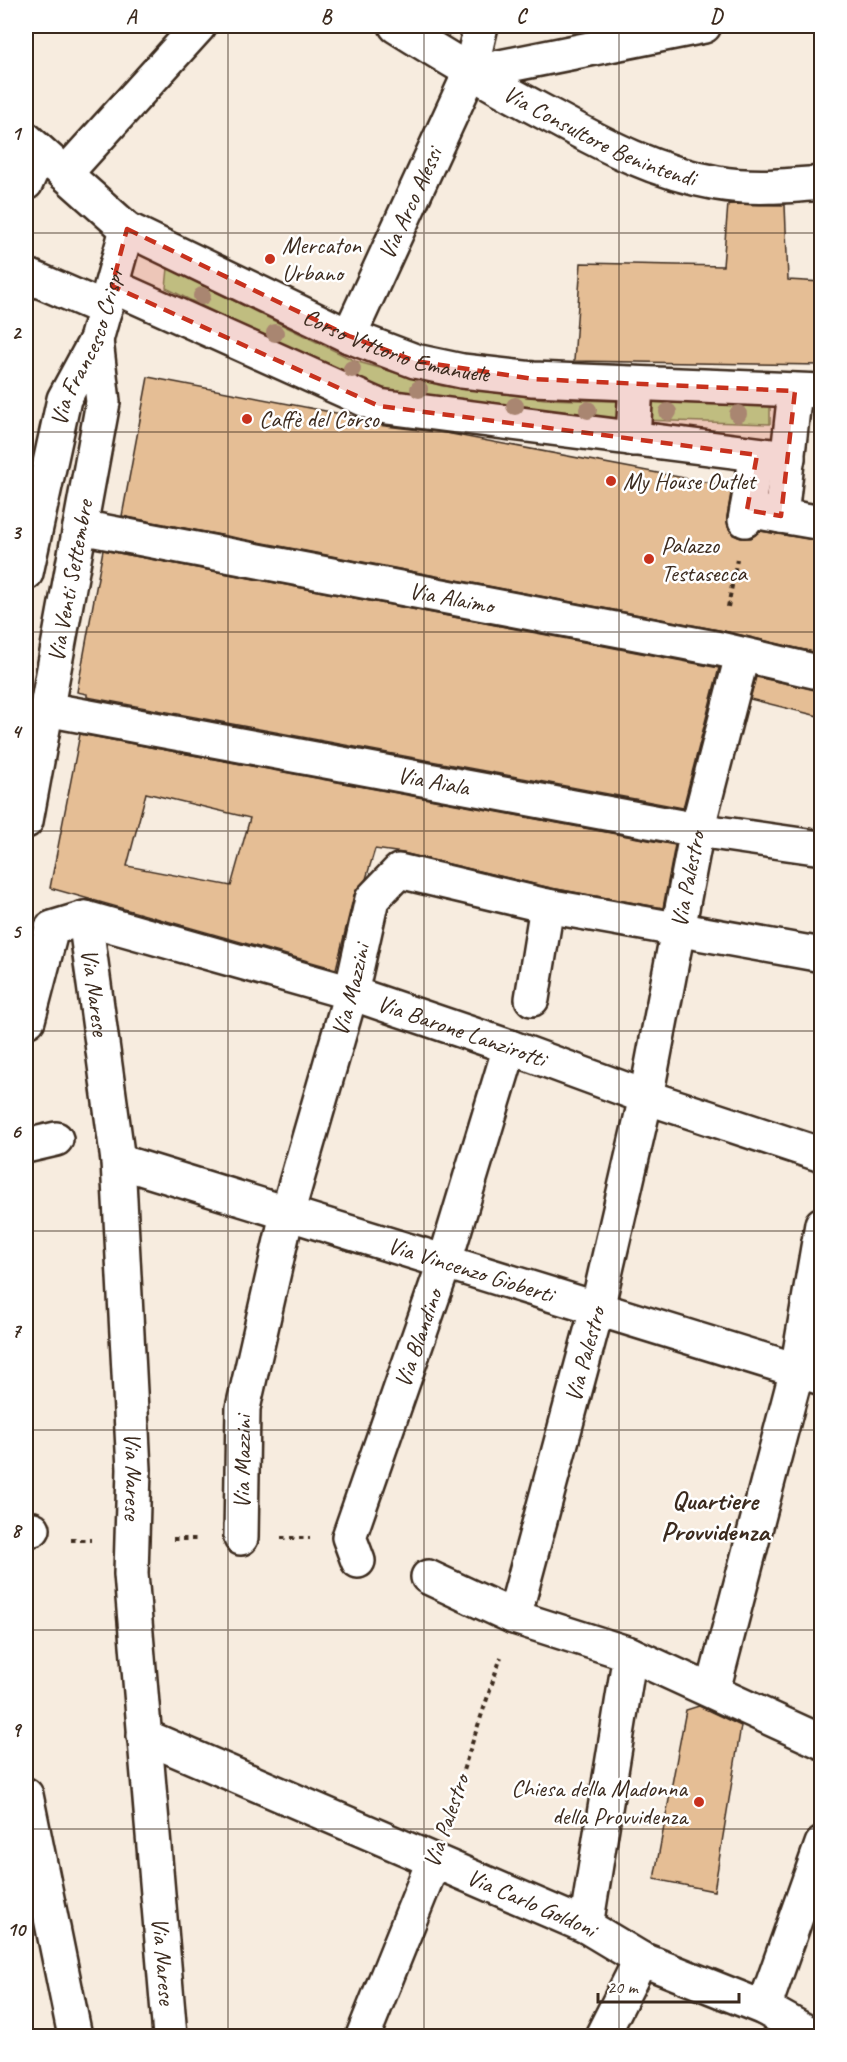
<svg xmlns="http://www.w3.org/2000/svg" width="847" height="2062" viewBox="0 0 847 2062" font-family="Caveat,sans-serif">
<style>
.green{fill:#bee099;stroke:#7c855c;stroke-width:1.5}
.building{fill:#e5be95;stroke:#3b2a1e;stroke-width:1.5;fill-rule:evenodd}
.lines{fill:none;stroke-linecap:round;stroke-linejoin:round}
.minor-casing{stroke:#3b2a1e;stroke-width:38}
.path{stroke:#3b2a1e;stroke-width:4;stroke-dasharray:4.5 4.5;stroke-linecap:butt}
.minor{stroke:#fff;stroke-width:33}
.tree{fill:#a29b86}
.marked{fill:#c8321e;fill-opacity:0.2;stroke:#c8321e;stroke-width:4.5;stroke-dasharray:12 8;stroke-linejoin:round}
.grid{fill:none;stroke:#3b2a1e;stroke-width:1.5;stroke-opacity:0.55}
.poi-dot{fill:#c8321e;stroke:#fff;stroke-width:2}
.labels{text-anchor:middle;stroke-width:5;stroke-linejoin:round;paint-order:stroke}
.street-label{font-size:24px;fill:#3b2a1e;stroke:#fff}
.poi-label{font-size:24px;fill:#3b2a1e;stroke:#fff;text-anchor:start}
.quarter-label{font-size:27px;font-weight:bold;fill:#3b2a1e;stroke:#fff}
.neatline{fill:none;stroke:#3b2a1e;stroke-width:2}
.grid-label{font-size:20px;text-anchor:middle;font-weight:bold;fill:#3b2a1e}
</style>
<rect width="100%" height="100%" fill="#f7ecdf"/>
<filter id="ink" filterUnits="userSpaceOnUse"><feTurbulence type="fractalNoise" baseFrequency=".0167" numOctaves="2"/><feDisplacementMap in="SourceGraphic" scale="12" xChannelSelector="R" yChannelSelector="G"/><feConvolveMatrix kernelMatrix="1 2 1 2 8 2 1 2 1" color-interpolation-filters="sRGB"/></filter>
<g filter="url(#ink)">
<path class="green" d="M168,268L355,361L442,386L545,399L770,406V424L543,417L438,403L348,378L166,288Z"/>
<g class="building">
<path d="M728,204L785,205L788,280L822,282V365L574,361L581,263L723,266Z"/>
<path d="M148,377L357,417L377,425L446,433L732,487L727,517L728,527L733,535L741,538H751L760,531L822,541V654L724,631L122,516Z"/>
<path d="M103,550L719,668L683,808L87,697V694L77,692Z"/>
<path d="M756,677L822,691V717L750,699Z"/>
<path d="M80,734L675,845L663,908L551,888L403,853L375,849L366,879L354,895L336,969L50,888ZM146,793L250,818L231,886L127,866Z"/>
<path d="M699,1706L741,1726L714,1891L654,1879L686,1710Z"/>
</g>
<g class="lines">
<defs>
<g id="minor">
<path id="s1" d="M396,26C447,58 499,89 553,117C608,147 655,172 717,183C751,189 787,186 822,183"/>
<path d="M470,73L704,26"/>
<path id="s2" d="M26,139L127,229L349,336L415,361L462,371L533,379L822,391"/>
<path d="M65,174L199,26"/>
<path d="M26,183L40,152"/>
<path d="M26,275L105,309"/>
<path d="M112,286L379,406L788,458"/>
<path id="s3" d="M349,336L470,73L481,26"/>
<path d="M633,439L636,384"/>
<path d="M747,510L822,523"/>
<path d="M781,516L795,391"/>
<path d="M745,520L757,455"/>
<path id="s4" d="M80,527L720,649L822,673"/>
<path id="s5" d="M26,573L64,399L96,340L127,229"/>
<path id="s6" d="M46,709L697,830L822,848"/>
<path id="s7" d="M26,821L103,402L96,340"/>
<path id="s8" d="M85,918L118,1161L134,1469L131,1574L170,2036"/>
<path d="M532,999L547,906"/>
<path id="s9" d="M26,1021L28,1020L52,928L85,918L351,993L510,1047L646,1097L822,1155"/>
<path d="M26,1146L56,1139"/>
<path id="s10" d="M118,1161L822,1378"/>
<path d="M26,1529H33"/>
<path id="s11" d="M241,1538L243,1408L287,1214L351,993L372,899L399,871L547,906L822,955"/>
<path id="s12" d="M358,1561L349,1537L445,1261L510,1047"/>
<path d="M428,1577L514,1617L630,1654L822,1742"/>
<path id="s13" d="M514,1617L597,1309L646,1097L697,830L742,656"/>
<path d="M713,1690L797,1370L822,1224"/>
<path id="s14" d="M144,1736L586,1926L641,1959L764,2008L814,2036"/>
<path d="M26,1795L75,2036"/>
<path d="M586,1926L630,1654"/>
<path d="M764,2008L822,1844"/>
<path d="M363,2036L433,1862"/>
<path d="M602,2036L641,1959"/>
</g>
</defs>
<use href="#minor" class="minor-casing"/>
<g class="path">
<path d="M728,607L737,559"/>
<path d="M281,1538H310"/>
<path d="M173,1539H199"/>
<path d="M71,1540H91"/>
<path d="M446,1821L501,1657"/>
</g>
<use href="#minor" class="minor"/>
</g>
<g class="tree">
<circle cx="202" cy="296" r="9"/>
<circle cx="275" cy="333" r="9"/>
<circle cx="352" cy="369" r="9"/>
<circle cx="419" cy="389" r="9"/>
<circle cx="515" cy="406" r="9"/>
<circle cx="588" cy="410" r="9"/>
<circle cx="668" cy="412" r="9"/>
<circle cx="738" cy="414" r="9"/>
</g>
</g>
<path class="marked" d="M127,229L349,336L415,361L533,379L795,391L781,516L747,510L757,455L379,406L112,286Z"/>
<path class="grid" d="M228,26V2036M424,26V2036M619,26V2036M26,233H822M26,432H822M26,632H822M26,831H822M26,1031H822M26,1231H822M26,1430H822M26,1630H822M26,1829H822"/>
<g class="poi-dot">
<circle cx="270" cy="259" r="6"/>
<circle cx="247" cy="419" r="6"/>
<circle cx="611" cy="481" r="6"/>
<circle cx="649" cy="559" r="6"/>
<circle cx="699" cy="1802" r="6"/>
</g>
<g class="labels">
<g class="street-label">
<text dy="8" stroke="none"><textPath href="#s1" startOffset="232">Via Consultore Benintendi</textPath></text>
<text dy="8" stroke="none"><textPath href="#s3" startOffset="146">Via Arco Alessi</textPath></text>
<text dy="8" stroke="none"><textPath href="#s2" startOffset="430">Corso Vittorio Emanuele</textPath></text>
<text dy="8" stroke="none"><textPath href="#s5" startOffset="234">Via Francesco Crispi</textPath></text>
<text dy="8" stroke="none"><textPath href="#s7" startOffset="244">Via Venti Settembre</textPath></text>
<text dy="8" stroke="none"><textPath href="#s4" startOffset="378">Via Alaimo</textPath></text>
<text dy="8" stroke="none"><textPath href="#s6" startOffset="394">Via Aiala</textPath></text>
<text dy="8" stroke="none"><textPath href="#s13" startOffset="758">Via Palestro</textPath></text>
<text dy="8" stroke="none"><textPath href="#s11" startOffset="562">Via Mazzini</textPath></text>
<text dy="8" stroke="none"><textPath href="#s8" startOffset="75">Via Narese</textPath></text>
<text dy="8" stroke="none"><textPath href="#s9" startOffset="525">Via Barone Lanzirotti</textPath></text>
<text dy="8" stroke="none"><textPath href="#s10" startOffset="369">Via Vincenzo Gioberti</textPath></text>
<text dy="8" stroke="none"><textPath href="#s12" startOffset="236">Via Blandino</textPath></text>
<text dy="8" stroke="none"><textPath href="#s13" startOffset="272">Via Palestro</textPath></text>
<text dy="8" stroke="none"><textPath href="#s11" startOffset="76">Via Mazzini</textPath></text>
<text dy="8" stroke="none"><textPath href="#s8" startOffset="561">Via Narese</textPath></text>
<text transform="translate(446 1821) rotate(-71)" y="8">Via Palestro</text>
<text dy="8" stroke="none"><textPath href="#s14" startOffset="422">Via Carlo Goldoni</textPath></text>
<text dy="8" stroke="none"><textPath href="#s8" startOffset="1047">Via Narese</textPath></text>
</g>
<g class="poi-label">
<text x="282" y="253">Mercaton<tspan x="282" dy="28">Urbano</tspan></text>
<text x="259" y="427">Caffè del Corso</text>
<text x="623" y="489">My House Outlet</text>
<text x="661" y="553">Palazzo<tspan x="661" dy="28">Testasecca</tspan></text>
<text x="687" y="1796" text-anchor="end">Chiesa della Madonna<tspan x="687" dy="28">della Provvidenza</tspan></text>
</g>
<g class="quarter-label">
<text x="715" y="1509">Quartiere<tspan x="715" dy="31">Provvidenza</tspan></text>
</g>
</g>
<rect width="847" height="2062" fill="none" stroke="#fff" stroke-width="66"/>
<path d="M598 1993v9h141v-9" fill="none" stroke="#3b2a1e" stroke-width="3"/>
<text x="607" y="1993" font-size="18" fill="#3b2a1e" stroke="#ffffff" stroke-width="4.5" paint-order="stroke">20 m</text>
<rect x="33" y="33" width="781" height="1996" class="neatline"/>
<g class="grid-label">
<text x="131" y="23">A</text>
<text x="326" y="23">B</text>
<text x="521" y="23">C</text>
<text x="716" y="23">D</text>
<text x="16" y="140">1</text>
<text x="16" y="339">2</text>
<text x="16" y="539">3</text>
<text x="16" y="738">4</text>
<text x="16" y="938">5</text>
<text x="16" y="1138">6</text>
<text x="16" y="1337">7</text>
<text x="16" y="1537">8</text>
<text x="16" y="1736">9</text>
<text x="16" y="1936">10</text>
</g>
</svg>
